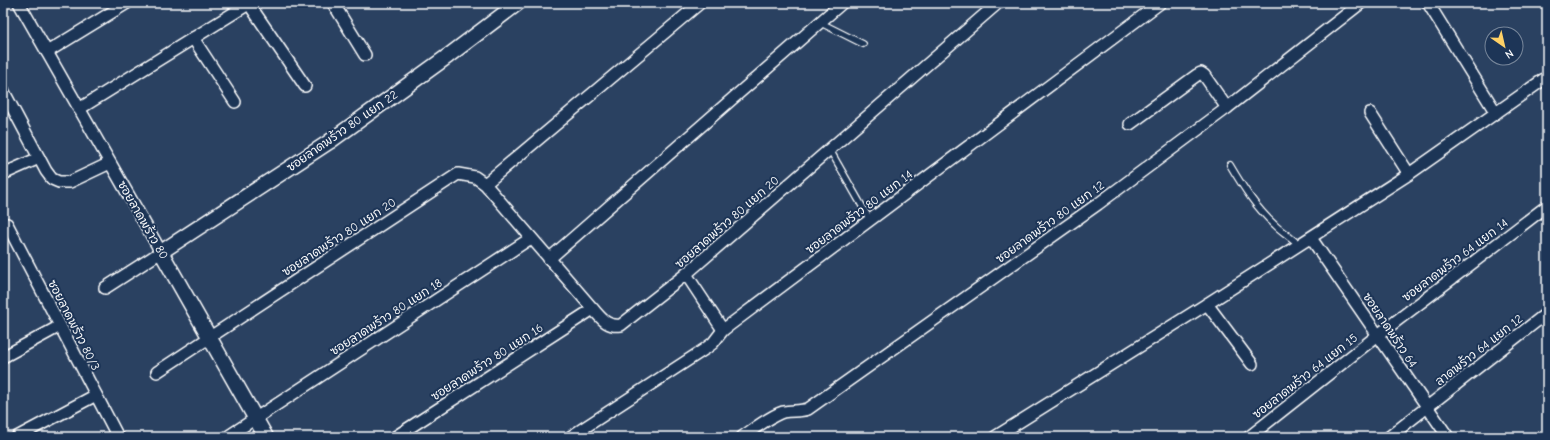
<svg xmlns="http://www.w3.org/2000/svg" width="1550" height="440" viewBox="0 0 1550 440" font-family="'Comic Neue','Playpen Sans Thai',sans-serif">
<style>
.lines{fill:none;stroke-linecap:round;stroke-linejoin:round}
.service-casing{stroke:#fff;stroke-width:8}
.minor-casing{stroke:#fff;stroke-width:14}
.tertiary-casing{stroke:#fff;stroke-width:17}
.service{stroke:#1d3557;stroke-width:5.5}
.minor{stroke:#1d3557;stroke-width:11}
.tertiary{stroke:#1d3557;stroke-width:14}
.labels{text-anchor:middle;stroke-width:4;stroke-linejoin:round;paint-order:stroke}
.street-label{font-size:12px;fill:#fff;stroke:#1d3557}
</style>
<rect width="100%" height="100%" fill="#2a4161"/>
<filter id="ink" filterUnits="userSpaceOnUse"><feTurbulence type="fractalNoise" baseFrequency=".025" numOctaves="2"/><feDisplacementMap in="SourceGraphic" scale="8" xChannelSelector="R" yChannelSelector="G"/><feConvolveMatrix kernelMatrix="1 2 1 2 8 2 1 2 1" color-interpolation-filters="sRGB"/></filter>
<g filter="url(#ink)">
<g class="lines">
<defs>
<g id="service">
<path d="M819,22L863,44"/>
<path d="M830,150L870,220"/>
<path d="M1230,165C1243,187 1256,208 1275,225C1282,232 1291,237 1299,245"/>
</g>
<g id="minor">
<path d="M19,3L161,252L105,288"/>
<path d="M333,3L365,55"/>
<path d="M1428,3L1496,113"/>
<path d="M249,4L305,86"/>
<path d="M193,38L235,102"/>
<path d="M47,52L127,3"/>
<path d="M3,90L46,171L52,179L59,182H70L110,163"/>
<path d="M79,109L250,3"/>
<path d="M1370,113L1409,174"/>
<path d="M1130,124L1197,75L1201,73L1204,75L1227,108"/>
<path d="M3,174L39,158"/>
<path d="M485,184L700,3"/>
<path d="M7,224L118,437"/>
<path d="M1311,238L1448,437"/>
<path d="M549,259L842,3"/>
<path d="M686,274L723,330"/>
<path d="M1207,304L1252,364"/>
<path d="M3,357L60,326"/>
<path d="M157,372L458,174L475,177L485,184L593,309C602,319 607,327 621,325L686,274L998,3"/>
<path d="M17,437L96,395"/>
<path d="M227,437L531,238"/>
<path d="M395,437L593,309"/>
<path d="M570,437L705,349L713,343L723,330L1160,3"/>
<path d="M742,437C754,429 770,416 783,412C792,410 799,412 808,409L1098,204L1227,108L1361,3"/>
<path d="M995,437L1207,304L1409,174L1547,77"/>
<path d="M1249,437L1378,335L1547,206"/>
<path d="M1389,437L1547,313"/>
</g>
<path id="tertiary" d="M266,437L161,252L329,142L448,56L518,3"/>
</defs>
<use href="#service" class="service-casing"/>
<use href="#minor" class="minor-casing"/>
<use href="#tertiary" class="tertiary-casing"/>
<use href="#service" class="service"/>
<use href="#minor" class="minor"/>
<use href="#tertiary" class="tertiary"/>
</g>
</g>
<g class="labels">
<g class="street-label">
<text transform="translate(342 131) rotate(-35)" y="4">ซอยลาดพร้าว 80 แยก 22</text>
<text transform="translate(859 212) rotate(-37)" y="4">ซอยลาดพร้าว 80 แยก 14</text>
<text transform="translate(143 220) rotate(60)" y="4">ซอยลาดพร้าว 80</text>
<text transform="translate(727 222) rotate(-41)" y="4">ซอยลาดพร้าว 80 แยก 20</text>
<text transform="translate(1050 222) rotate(-36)" y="4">ซอยลาดพร้าว 80 แยก 12</text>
<text transform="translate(339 237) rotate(-33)" y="4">ซอยลาดพร้าว 80 แยก 20</text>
<text transform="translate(1455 260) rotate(-37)" y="4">ซอยลาดพร้าว 64 แยก 14</text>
<text transform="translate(386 317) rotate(-33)" y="4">ซอยลาดพร้าว 80 แยก 18</text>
<text transform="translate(74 325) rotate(63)" y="4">ซอยลาดพร้าว 80/3</text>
<text transform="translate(1390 330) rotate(56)" y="4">ซอยลาดพร้าว 64</text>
<text transform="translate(1479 350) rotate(-38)" y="4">ลาดพร้าว 64 แยก 12</text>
<text transform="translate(487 362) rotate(-33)" y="4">ซอยลาดพร้าว 80 แยก 16</text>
<text transform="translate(1305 376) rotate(-38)" y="4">ซอยลาดพร้าว 64 แยก 15</text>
</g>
</g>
<rect width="1550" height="440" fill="none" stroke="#1d3557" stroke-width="16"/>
<rect x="8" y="8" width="1534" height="424" fill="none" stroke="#fff" stroke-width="1.5" filter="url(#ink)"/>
<g transform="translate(1504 46) rotate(146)"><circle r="19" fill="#1d3557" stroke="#77869a"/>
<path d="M0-3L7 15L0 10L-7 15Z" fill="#ffd166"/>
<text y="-6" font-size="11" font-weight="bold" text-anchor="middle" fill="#ffffff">N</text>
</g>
</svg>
